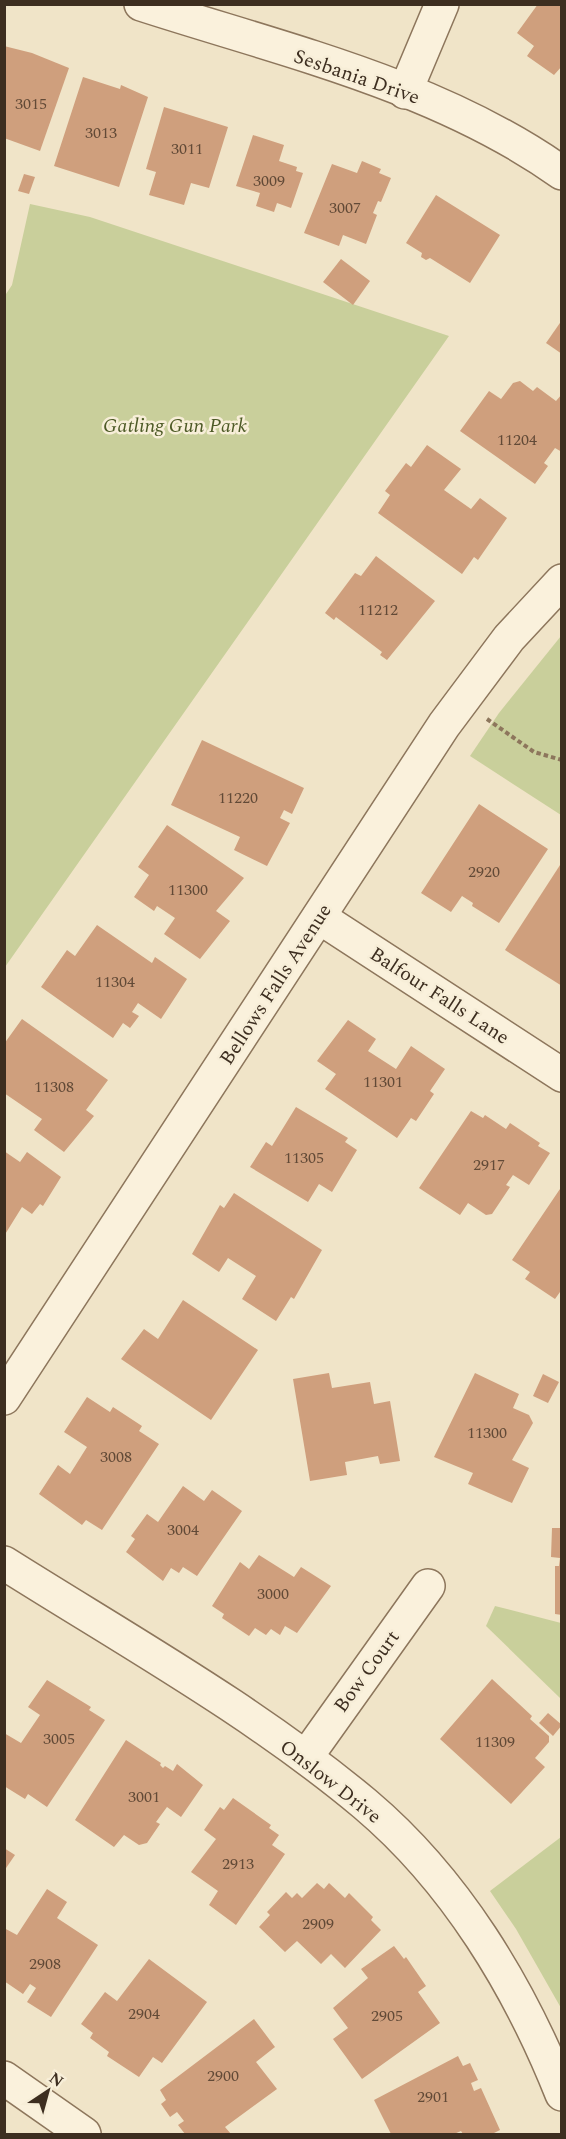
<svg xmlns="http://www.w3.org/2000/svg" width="566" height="2139" viewBox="0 0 566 2139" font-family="Spectral,serif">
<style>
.green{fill:#c9cf9b}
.building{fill:#cf9f7d}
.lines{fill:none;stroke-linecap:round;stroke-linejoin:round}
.minor-casing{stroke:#8d765c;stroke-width:36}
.path{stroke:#8d765c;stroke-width:4;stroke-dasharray:4.5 3;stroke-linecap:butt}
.minor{stroke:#faf1dc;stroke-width:33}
.labels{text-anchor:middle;stroke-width:5;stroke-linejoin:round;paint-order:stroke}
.number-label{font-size:16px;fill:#624a37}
.street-label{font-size:20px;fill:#3d2e20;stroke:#f7eed8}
.park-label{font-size:20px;font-style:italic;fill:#4d5a26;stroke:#f7eed8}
</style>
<rect width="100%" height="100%" fill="#f0e4c8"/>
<g class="green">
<path d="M30,204L90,217L449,336L5,967L4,297L12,285Z"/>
<path d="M561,636V815L470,756L499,713Z"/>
<path d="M495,1606L561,1623V1699L486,1626Z"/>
<path d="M561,1837V2008L516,1929L490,1891Z"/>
</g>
<g class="building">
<path d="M538,4H558L562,7V66L554,75L527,56L534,46L517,33Z"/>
<path d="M4,46L32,53L69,68L40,151L4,138Z"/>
<path d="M83,77L120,89L121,85L148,97L119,187L54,166Z"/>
<path d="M164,107L228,127L209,188L191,183L184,205L149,195L156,172L146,169Z"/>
<path d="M253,135L284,145L279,161L297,167L296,171L303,173L291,208L277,203L274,212L256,206L260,193L236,186Z"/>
<path d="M362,161L381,169L379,173L391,178L381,202L378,201L373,213L377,215L366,244L343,235L339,246L304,233L332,164L357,173Z"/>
<path d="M24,174L35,177L29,194L18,191Z"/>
<path d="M436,195L500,235L470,283L430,258L426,260L421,257L422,253L406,243Z"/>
<path d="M341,259L370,281L353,305L323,282Z"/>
<path d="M562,320V354L546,343Z"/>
<path d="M520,381L533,391L537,387L556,401L562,394V452L555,448L544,463L548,466L535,484L460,431L489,391L501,399L513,383Z"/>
<path d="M427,445L461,469L444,490L471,509L480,498L507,518L478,560L474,557L462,574L378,513L390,495L385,491L406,463L411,467Z"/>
<path d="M376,556L435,601L387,660L380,655L382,652L336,617L334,620L325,613L355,573L361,576Z"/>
<path d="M202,740L304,788L292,814L284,810L280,818L290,823L267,866L234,850L240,837L171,805Z"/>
<path d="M479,804L548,849L499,923L472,906L473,903L462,896L451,912L421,893Z"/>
<path d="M167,825L244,878L216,911L230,921L200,959L164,934L175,918L157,906L154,911L134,897L149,875L138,867Z"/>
<path d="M562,862V986L505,950Z"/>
<path d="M97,925L152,963L155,957L187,979L161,1019L138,1003L132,1012L139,1016L130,1028L123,1023L113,1038L41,987L67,950L75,956Z"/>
<path d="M22,1019L108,1080L86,1110L94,1116L64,1152L34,1130L42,1119L4,1093V1044Z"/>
<path d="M348,1020L376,1039L368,1051L396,1069L411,1046L445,1069L430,1091L434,1094L416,1121L411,1118L397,1138L325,1089L336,1074L317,1061Z"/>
<path d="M296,1107L348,1138L345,1142L357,1150L332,1192L319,1184L308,1202L250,1167L266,1142L272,1146Z"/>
<path d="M471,1111L483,1118L485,1115L506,1129L510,1123L540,1143L538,1146L550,1153L529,1185L513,1175L506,1185L510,1187L492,1214L486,1215L468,1203L460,1215L419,1188Z"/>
<path d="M4,1151L20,1162L27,1152L61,1177L43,1206L40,1204L32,1214L22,1207L4,1236Z"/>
<path d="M562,1186V1294L560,1292L555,1299L525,1279L530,1272L512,1260Z"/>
<path d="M234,1193L322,1250L294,1299L291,1297L276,1321L242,1299L256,1276L228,1258L219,1272L192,1254L220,1205L224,1208Z"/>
<path d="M183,1300L258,1350L211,1420L121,1359L144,1329L158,1339Z"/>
<path d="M329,1373L332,1388L370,1382L374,1404L390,1401L400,1461L380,1464L378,1456L345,1462L347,1475L310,1481L293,1379Z"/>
<path d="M475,1373L519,1394L513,1408L529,1415L533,1423L512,1460L529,1468L512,1503L468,1484L473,1473L434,1457Z"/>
<path d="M543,1374L559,1382L548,1403L533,1396Z"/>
<path d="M87,1397L110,1412L113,1407L142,1426L139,1431L159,1444L102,1530L86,1520L82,1525L39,1494L58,1465L70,1474L87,1447L64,1432Z"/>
<path d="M183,1486L204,1501L212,1490L242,1511L197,1576L183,1567L179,1573L171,1568L163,1581L126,1552L135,1539L131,1536L147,1514L158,1522Z"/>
<path d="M552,1528H562V1615L555,1614V1566H559L560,1558L551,1557Z"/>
<path d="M259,1555L294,1577L301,1567L331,1586L297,1633L285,1626L280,1635L271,1629L266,1635L255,1628L249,1636L222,1618L224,1614L212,1606L240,1562L249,1569Z"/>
<path d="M492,1679L532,1716L530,1719L549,1736V1742L535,1758L545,1767L511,1804L440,1739Z"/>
<path d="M47,1680L91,1707L89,1710L105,1720L47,1807L28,1794L25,1799L4,1786V1733L21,1743L40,1715L28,1707Z"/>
<path d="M548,1713L562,1725L553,1736L539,1723Z"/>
<path d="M126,1740L161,1763L160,1765L163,1768L165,1766L173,1771L177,1764L203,1785L181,1817L167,1807L156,1822L160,1824L147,1843L139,1845L124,1835L114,1847L75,1820Z"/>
<path d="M233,1798L271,1825L269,1828L279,1835L272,1845L285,1854L236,1925L209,1905L218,1891L191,1872L216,1839L204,1830L220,1807L224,1810Z"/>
<path d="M4,1848L15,1855L4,1871Z"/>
<path d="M317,1883L324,1889L329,1883L345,1898L349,1893L373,1917L371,1920L381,1930L345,1968L331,1954L321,1964L297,1941L285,1952L259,1927L270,1915L267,1912L286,1892L292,1898L297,1893L302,1898Z"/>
<path d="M47,1889L67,1902L57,1918L98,1945L51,2017L27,2002L36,1988L30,1984L23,1994L4,1981V1928L17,1935Z"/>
<path d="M394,1946L404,1959L406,1957L426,1986L418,1992L440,2023L362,2079L333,2039L348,2028L333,2008L368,1978L361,1969Z"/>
<path d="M149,1959L207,2002L162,2063L153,2057L139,2077L107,2056L109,2052L90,2038L93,2033L81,2024L105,1992L117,2001Z"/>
<path d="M254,2019L275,2047L256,2062L277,2089L225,2127L231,2134H185L178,2125L184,2121L177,2112L170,2117L161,2104L166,2100L160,2090Z"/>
<path d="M458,2056L463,2066L470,2063L478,2080L471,2083L474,2091L481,2088L500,2130L492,2134H463L461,2131L454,2134H391L374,2100Z"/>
</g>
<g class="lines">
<defs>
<g id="minor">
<path d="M141,4C283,50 438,85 562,173"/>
<path d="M405,92L442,4"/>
<path d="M319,917L562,1075"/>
<path d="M4,1398L444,725L509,638L562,581"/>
<path d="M4,1563C126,1640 255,1712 365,1804C455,1880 519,1986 562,2094"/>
<path d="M306,1757L428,1586"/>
<path d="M4,2078L84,2134"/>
</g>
</defs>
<use href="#minor" class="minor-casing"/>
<path class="path" d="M487,719L534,752L562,760"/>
<use href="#minor" class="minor"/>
</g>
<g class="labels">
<g class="number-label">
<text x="31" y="109">3015</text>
<text x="101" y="138">3013</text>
<text x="187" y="154">3011</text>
<text x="269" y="186">3009</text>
<text x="345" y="213">3007</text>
<text x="517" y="445">11204</text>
<text x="378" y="615">11212</text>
<text x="238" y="803">11220</text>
<text x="484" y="877">2920</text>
<text x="188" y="895">11300</text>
<text x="115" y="987">11304</text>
<text x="383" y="1087">11301</text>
<text x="54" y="1092">11308</text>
<text x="304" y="1163">11305</text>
<text x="489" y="1170">2917</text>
<text x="487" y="1438">11300</text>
<text x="116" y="1462">3008</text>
<text x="183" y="1535">3004</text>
<text x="273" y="1599">3000</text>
<text x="59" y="1744">3005</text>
<text x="495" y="1747">11309</text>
<text x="144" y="1802">3001</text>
<text x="238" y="1869">2913</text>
<text x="318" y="1929">2909</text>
<text x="45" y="1969">2908</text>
<text x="144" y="2019">2904</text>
<text x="387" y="2021">2905</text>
<text x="223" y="2081">2900</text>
<text x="433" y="2102">2901</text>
</g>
<g class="street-label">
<text transform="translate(357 76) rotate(19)" y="7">Sesbania Drive</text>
<text transform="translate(275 984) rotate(-57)" y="7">Bellows Falls Avenue</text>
<text transform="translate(440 995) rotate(33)" y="7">Balfour Falls Lane</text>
<text transform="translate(366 1671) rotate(-54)" y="7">Bow Court</text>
<text transform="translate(331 1781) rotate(38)" y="7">Onslow Drive</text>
</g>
<g class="park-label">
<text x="175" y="432">Gatling Gun Park</text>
</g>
</g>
<rect width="566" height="2139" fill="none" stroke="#3d2e20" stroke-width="12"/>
<g transform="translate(48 2091) rotate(36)" stroke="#f7eed8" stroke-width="4.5" paint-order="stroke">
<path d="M0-4.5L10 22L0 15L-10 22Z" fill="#3d2e20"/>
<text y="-9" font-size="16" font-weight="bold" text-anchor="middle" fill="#3d2e20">N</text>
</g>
</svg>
